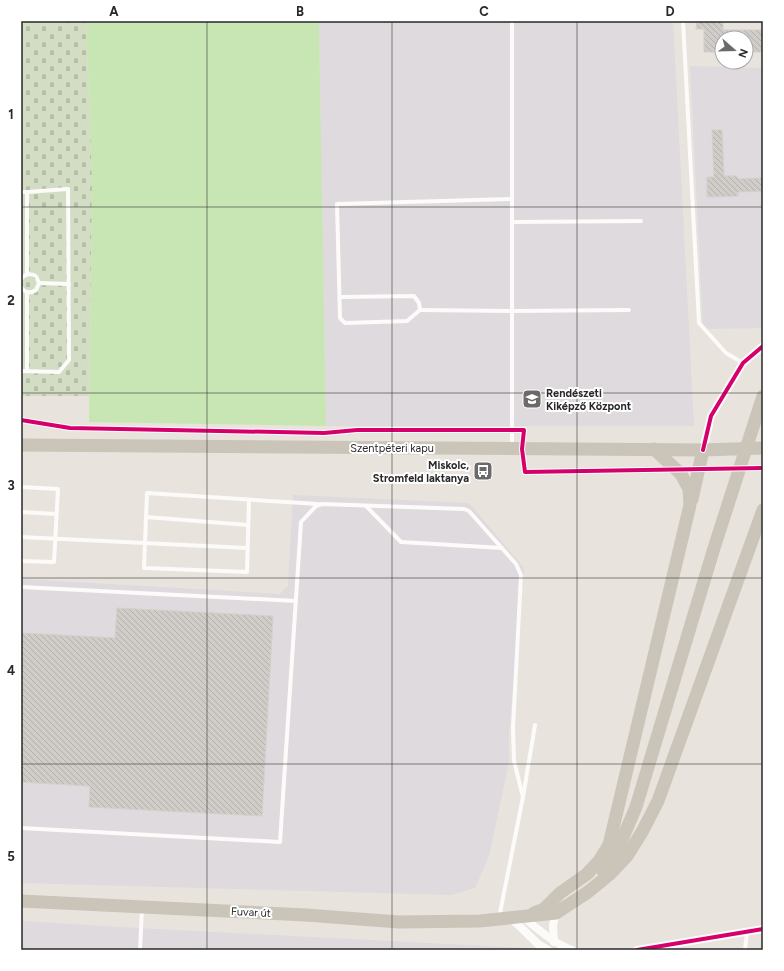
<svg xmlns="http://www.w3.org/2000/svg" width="784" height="971" viewBox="0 0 784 971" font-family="Figtree,sans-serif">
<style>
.industrial{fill:#dedadd}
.grass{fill:#c8e6b3}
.cemetery{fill:url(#cemetery-stones)}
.building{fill:url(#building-back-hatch);stroke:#d3cfca}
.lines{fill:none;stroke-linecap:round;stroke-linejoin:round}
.service{stroke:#fcfbfa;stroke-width:4}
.minor{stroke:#fcfbfa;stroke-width:8}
.primary{stroke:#cac5b8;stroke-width:13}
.cycleway-casing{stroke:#fff;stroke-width:6}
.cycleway{stroke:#d6006c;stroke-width:4}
.grid{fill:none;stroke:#292929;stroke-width:1;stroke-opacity:0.55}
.labels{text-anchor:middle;stroke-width:4;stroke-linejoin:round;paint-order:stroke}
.poi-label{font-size:11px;font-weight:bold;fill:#292929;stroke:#fff;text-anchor:start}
.street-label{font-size:11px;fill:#292929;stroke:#fff}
.neatline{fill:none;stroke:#292929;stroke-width:1.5}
.grid-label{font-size:13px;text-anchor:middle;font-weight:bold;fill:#292929}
</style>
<defs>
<pattern id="cemetery-stones" width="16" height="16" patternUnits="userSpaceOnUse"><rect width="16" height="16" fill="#d3ddc4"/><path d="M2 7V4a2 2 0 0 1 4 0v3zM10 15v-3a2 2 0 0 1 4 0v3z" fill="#b5bea8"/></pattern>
<pattern id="building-back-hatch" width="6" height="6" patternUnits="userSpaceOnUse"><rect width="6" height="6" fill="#d0cdc9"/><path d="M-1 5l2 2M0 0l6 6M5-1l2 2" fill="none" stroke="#b3b0ad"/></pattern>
</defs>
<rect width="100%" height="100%" fill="#e8e3dd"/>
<g class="industrial">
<path d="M319,21H673L694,426H326Z"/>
<path d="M690,66L763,68V328L703,329Z"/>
<path d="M293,495L469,503L524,568L509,733V762L489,856L475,888L451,895L21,883V579L280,594L288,586Z"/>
<path d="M21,921L137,928L525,948L529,950H21Z"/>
</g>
<path class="grass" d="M21,21H319L326,426L89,422L92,181L86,21L21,24Z"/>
<path class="cemetery" d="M86,21L92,181L89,396H21V24Z"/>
<g class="building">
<path d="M697,21H723V30H763V52H746V38H722V44H718V52H704V29H696Z"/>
<path d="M712,130H722L724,176H737L738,179L763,178V191L738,192V196L707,197V177H714Z"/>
<path d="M117,608L273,616L262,816L89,807L90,786L21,782V633L115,638Z"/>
</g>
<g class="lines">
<g class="service">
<path d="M512,21V446"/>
<path d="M683,21L699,323L726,353L743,363"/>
<path d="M21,192H27V274"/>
<path d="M512,222L641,221"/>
<path d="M21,279C25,274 30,273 36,276L39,283L36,290C30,294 25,293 21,287"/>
<path d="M39,283L69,284"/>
<path d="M340,297L414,296L419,303L420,310L407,321L345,323L340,318L337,204L512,199"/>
<path d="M420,310L512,311L629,310"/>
<path d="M21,371L59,372L69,360L68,189L27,192"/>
<path d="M27,371V292"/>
<path d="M21,487L58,489L54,562L21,561"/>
<path d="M249,500L247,572L144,568L147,493L318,504"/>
<path d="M366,506L401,542L502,548"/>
<path d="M21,512L56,514"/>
<path d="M146,517L248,525"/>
<path d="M21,537L247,548"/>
<path d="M21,587L296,601"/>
<path d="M21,828L280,842L301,522L316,506L322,504L464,509L469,511L516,564L521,575L513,728L514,761L523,797"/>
<path d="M499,918L523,797L535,725"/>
<path d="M140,950L142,908"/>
<path d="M745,950L747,932"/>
</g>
<g class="minor">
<path d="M703,450L711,416L743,363L763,346"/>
<path d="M523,917C538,929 553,943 572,950"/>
<path d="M511,918L538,944L548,950"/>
<path d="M554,942L553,925L556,913"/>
<path d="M637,950L763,929"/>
</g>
<g class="primary">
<path d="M21,445L703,450L763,448"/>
<path d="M692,499L703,450"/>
<path d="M603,871L618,849L636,807L714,548L763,396"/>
<path d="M21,901L306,915L399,922L480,921L556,913L588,892L610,874L627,856L642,832L658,801L763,510"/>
<path d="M534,913L544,909L560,893L587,874L599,861L609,845L690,505L689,489L681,474L654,449"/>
</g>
<defs>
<g id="cycleway">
<path d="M21,420L70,428L324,433L357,430H524L522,449L525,472L763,468"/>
<path d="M703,450L711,416L743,363L763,346"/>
<path d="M637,950L763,929"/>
</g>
</defs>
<use href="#cycleway" class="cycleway-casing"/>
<use href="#cycleway" class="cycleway"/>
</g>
<path class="grid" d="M207,21V950M392,21V950M577,21V950M21,207H763M21,393H763M21,578H763M21,764H763"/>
<defs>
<symbol id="school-square" viewBox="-11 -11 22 22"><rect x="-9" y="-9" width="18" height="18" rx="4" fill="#6c6a68" stroke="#fff"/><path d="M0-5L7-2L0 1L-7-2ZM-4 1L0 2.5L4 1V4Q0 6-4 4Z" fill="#fff"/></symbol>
<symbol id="bus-square" viewBox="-11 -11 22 22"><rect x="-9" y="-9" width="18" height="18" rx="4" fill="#6c6a68" stroke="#fff"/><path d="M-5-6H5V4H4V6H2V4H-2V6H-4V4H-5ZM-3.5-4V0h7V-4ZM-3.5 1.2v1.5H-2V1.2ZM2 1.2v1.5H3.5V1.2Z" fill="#fff"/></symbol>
</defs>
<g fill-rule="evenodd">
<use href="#school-square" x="521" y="388" width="22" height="22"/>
<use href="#bus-square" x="472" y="460" width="22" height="22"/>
</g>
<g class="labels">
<g class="poi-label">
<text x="546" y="397">Rendészeti<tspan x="546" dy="13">Kiképző Központ</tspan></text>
<text x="469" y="469" text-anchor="end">Miskolc,<tspan x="469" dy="13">Stromfeld laktanya</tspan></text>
</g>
<g class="street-label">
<text x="392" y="452">Szentpéteri kapu</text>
<text transform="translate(251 912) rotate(3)" y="4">Fuvar út</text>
</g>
</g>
<rect width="784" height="971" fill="none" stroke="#ffffff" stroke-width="44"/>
<g transform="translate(734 50) rotate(110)"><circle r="19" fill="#ffffff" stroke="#a9a9a9"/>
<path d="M0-3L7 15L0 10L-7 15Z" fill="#6c6a68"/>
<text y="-6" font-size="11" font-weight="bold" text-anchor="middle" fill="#292929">N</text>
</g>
<rect x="22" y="22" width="740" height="927" class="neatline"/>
<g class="grid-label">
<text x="114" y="16">A</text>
<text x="300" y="16">B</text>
<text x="484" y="16">C</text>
<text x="670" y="16">D</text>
<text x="11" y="119">1</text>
<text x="11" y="305">2</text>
<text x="11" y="490">3</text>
<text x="11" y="675">4</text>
<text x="11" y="861">5</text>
</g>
</svg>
